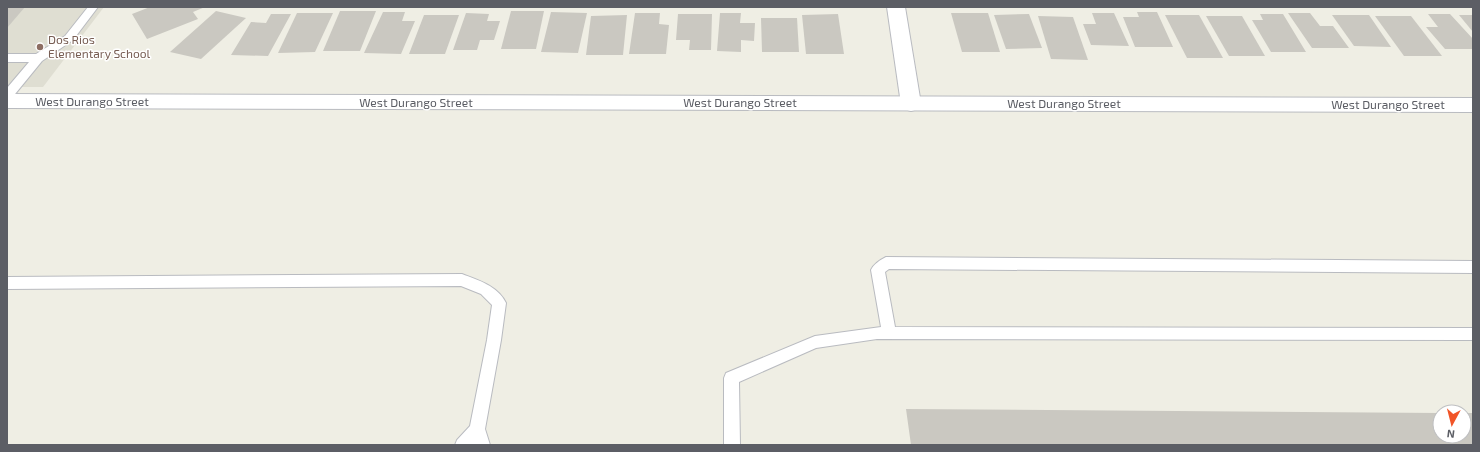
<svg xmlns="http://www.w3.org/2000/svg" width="1480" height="452" viewBox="0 0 1480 452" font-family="'Exo 2',sans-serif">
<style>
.education{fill:#dfded2}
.building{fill:#cac8c1}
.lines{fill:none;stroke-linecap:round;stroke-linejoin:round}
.service-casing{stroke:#b9bbc0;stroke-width:2}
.minor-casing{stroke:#b9bbc0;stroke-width:2}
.tertiary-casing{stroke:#b9bbc0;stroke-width:2}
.service{fill:#fff;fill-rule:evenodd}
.minor{fill:#fff;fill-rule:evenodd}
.tertiary{fill:#fff;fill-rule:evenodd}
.education-dot{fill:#8d6e63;stroke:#fff;stroke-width:1.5}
.labels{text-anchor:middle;stroke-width:3;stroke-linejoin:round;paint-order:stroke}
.education-label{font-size:12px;fill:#785e54;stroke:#fff;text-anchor:start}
.street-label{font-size:12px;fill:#5c5e65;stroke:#fff}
</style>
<rect width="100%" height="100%" fill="#efeee4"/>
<path class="education" d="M7,7H104L43,87H7Z"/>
<g class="building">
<path d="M7,7H25L7,28Z"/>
<path d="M150,7H205L193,12L198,19L147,39L132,14Z"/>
<path d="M216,11L246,18L201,59L170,52Z"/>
<path d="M340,11H376L360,51H323Z"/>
<path d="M511,11H544L536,49H501Z"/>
<path d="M383,12H405L402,21H415L401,54L364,53Z"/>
<path d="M551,12L587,13L578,53L541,52Z"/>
<path d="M1137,12H1157L1173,47H1135L1123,17H1139Z"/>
<path d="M297,13H333L315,52L278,53Z"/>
<path d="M466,13L489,14L487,21H500L494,40H480L477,50H453Z"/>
<path d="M635,13H660L659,24L669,25L666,54H629Z"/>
<path d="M720,13H741L740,23H755L754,41L741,40V52L717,51Z"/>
<path d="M951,13H988L1000,52H962Z"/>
<path d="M1092,13H1114L1129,46L1091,45L1083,24H1096Z"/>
<path d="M1288,13H1310L1320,26H1333L1349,48H1312Z"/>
<path d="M271,14H291L268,56L231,55L251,22L266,23Z"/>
<path d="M678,14H712L711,50H689L690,40H676Z"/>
<path d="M838,14L844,54H806L802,15Z"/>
<path d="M1029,14L1042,48L1006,49L994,15Z"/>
<path d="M1260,14H1283L1306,52H1271L1252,20H1263Z"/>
<path d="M1428,14H1450L1473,39V49H1445L1426,27H1438Z"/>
<path d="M424,15H459L445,54H409Z"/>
<path d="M627,15L623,55H586L591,16Z"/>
<path d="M1165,15H1199L1223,58H1187Z"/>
<path d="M1332,15H1369L1391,47L1354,46Z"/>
<path d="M1459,15H1473V32Z"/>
<path d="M1038,16L1073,17L1088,60L1051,59Z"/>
<path d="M1206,16H1242L1265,56H1229Z"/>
<path d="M1375,16H1411L1442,56H1404Z"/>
<path d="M761,18H797L799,52H762Z"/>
<path d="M906,409L1440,413V436H1464V413H1473V445H911Z"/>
</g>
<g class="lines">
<defs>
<g id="service">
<path d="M88,7H98L73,40L42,61L11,99L7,100V88L29,62H7V54H36L65,36Z"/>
<path d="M886,257L1473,261V273L889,269L885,272L895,327L1473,328V340L877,339L816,348L739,382L740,445H724V378L726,373L815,336L881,327L871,270C874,264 880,260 886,257Z"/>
<path d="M462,274C478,280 498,286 506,303L501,340L485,429L490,445H455L457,440L470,426L487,340L492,305L481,294L461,286L7,289V277Z"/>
</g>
<path id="minor" d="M887,7H905L921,104L918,109L911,111L904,109L901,104Z"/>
<path id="tertiary" d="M7,94L1473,98V112L7,108Z"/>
</defs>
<use href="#service" class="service-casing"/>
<use href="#minor" class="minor-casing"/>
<use href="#tertiary" class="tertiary-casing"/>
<use href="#service" class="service"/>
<use href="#minor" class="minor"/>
<use href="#tertiary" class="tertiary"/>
</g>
<circle class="education-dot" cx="40" cy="47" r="4"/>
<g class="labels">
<g class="education-label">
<text x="48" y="44">Dos Rios<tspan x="48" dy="14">Elementary School</tspan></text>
</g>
<g class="street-label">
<text x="92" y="106">West Durango Street</text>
<text x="416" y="107">West Durango Street</text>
<text x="740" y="107">West Durango Street</text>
<text x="1064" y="108">West Durango Street</text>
<text x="1388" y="109">West Durango Street</text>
</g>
</g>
<rect width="1480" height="452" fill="none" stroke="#5c5e65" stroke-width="16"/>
<g transform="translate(1452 424) rotate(187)"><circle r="19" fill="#ffffff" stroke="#bebfc1"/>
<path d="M0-3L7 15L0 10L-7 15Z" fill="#f15528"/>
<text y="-6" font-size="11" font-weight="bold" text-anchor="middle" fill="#5c5e65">N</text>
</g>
</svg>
